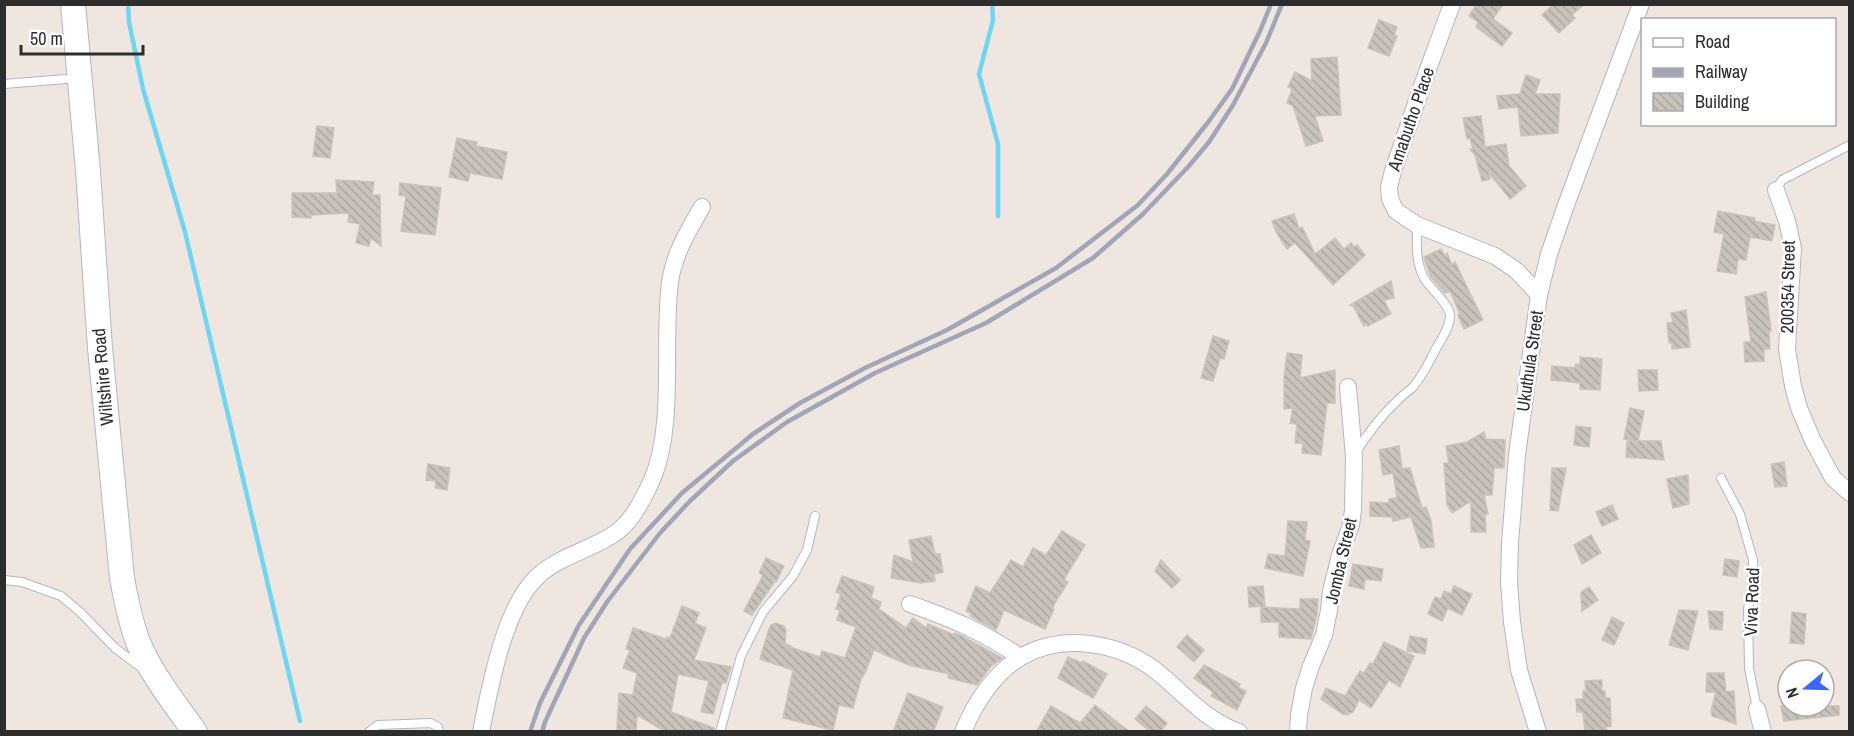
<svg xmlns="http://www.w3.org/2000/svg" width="1854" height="736" viewBox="0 0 1854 736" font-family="'Archivo Narrow',sans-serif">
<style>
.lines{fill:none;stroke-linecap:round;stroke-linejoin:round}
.stream{stroke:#6ed6f5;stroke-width:4.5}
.building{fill:url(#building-back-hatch);stroke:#cbc3b8;stroke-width:1.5}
.lane-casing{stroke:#b3b6c1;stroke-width:10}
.street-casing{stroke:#b3b6c1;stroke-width:18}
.secondary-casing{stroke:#b3b6c1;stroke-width:26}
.lane{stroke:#fff;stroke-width:8}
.street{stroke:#fff;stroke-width:16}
.secondary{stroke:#fff;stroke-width:24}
.rail{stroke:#a1a5b8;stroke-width:4.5}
.labels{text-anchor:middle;stroke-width:5;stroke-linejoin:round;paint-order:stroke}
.street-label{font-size:18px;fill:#2d2d2d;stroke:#fff}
</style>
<defs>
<pattern id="building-back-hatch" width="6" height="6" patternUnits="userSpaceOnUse" patternTransform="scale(1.5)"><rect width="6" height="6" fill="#c8c2ba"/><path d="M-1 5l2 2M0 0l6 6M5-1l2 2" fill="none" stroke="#aca7a0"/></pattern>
</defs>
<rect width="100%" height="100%" fill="#efe7df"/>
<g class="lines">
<g class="stream">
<path d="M128,4L129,22L143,89L185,232L300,721"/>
<path d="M992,4L993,20L979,74L998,144V216"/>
</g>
</g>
<g class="building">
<path d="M1477,4H1503L1493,19L1512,33L1502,46L1476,27L1478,22L1469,16Z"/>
<path d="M1554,4H1584L1572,15L1575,18L1559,33L1542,15Z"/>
<path d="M1379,20L1397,27L1394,35L1397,36L1389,56L1368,48Z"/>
<path d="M1337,57L1341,115L1315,116L1323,141L1306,146L1293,106L1287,103L1292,89L1288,87L1295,72L1312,81L1311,59Z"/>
<path d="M1526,75L1540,80L1535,94H1560L1558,133L1521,136L1518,107L1499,109L1497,96L1520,94Z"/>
<path d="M1481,116L1485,147L1506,144L1509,166L1526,186L1510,199L1489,173L1490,179L1482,181L1475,155L1470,149H1473L1470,138L1467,139L1463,118Z"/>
<path d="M317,126L334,128L330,158L313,156Z"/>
<path d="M457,138L477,142L476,146L507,152L502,179L470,173L468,181L449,177Z"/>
<path d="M336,180L374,182L372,195H380L381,246L371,238L369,246L356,243L360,224L348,222L349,213L311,215V218L292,217V193H337Z"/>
<path d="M400,183L441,188L435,235L401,231L406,196L399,195Z"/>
<path d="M1718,211L1755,218L1754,221L1775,225L1772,241L1750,237L1746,260L1738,259L1736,274L1717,271L1724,234L1714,232Z"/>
<path d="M1294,214L1299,229L1302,227L1315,254L1335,238L1344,249L1351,243L1354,247L1357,245L1365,255L1333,285L1295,243L1287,249L1276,232L1272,221Z"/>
<path d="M1441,249L1445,256L1447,253L1452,265L1455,262L1483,320L1464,329L1458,315L1460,314L1450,291L1445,293L1431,277L1426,264L1424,257Z"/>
<path d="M1391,281L1394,298L1384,300L1391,314L1368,326L1367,324L1364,326L1353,306L1350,305Z"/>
<path d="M1766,292L1771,331H1769L1770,349H1764V361L1745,362L1744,342H1751L1745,297Z"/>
<path d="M1686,310L1690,347L1672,349V343H1669L1667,323L1673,322L1671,313Z"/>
<path d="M1213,336L1229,341L1224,359L1220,358L1213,381L1201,378Z"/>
<path d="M1287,353L1302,355L1300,378L1335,370V403H1327L1321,455L1302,453L1303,443H1295L1297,424L1290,423L1293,408L1284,409V377Z"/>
<path d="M1580,357L1602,359L1600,390L1580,389V383L1551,380L1552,366L1575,368L1576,364L1580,365Z"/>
<path d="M1638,370H1657L1658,390L1639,391Z"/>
<path d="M1630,408L1644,411L1638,441L1624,439Z"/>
<path d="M1576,426L1591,428L1589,447L1574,445Z"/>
<path d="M1484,432L1486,439L1505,440L1504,468H1494L1492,495H1484L1488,514H1485L1486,532H1471V501L1452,513L1447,505L1444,463H1449L1446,446L1467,442Z"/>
<path d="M1627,441H1661L1664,460L1626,457Z"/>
<path d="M1399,446L1402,469L1410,468L1422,508L1426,507L1431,521L1434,547L1421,548L1411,517L1393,521L1392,517L1370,516V502L1389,503V499L1397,498L1393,473L1383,475L1379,450Z"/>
<path d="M1784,462L1787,486L1775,487L1771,464Z"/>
<path d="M428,464L450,468L447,490L435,488L436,481L426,480Z"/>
<path d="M1552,468H1566L1558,511L1550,510Z"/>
<path d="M1688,475L1689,504L1673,508L1667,479Z"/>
<path d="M1612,505L1618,519L1602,526L1596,512Z"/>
<path d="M1288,521L1307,522L1305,540L1310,541L1303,576L1265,568L1268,554L1285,556Z"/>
<path d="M1062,531L1085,545L1064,579L1068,582L1052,608L1054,609L1045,629L1004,610L996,630L970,616L971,613L966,611L976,586L990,593L1011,560L1023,567L1033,548L1046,555Z"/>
<path d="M1591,535L1601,553L1582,564L1574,545Z"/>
<path d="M931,536L935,554H940L943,572L934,574L935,581L921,583L891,578L894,555L913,562L909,540Z"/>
<path d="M766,558L784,566L776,582L775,581L752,615L744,611L763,575L759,573Z"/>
<path d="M1725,559L1739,561L1737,577L1723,575Z"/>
<path d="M1161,560L1180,580L1172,588L1155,571Z"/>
<path d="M1353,564L1383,569L1381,581L1365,579L1364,589L1349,586Z"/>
<path d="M842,576L874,587L871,598L881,602L879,609L906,628L913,618L926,628L928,624L954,635L955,633L962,636L1002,658L991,666L977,685L948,678L949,674L909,665L874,650L865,673L861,679L853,708L839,705L833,730L783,718L793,670L760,659L769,629L771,625L776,623L784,626L786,631L785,644L791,646L790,647L820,657L822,651L845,658L856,627L837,620L840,610L836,609L841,594L836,592Z"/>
<path d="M1263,586L1265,606L1249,607L1248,587Z"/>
<path d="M1454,586L1472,594L1462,615L1448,608L1442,621L1428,614L1435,597L1441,599L1444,591L1451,594Z"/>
<path d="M1589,587L1598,600L1582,611L1581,592Z"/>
<path d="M1300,599H1318L1317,615L1311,639L1279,637V622H1261V607L1300,609Z"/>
<path d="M682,606L699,613L695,623L706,628L694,660L731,667L726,683L722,682L713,714L701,712L709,681L678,674L671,712L714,728V732H666L637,715L636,730L617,729L619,693L633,695L637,673L623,668L630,650L626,649L633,628L666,639L667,637L670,638Z"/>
<path d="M1679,610L1698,611L1688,650L1669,645Z"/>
<path d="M1708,611L1723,612L1722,630L1710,629Z"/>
<path d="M1792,612L1806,614L1804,644L1790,643Z"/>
<path d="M1612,617L1624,623L1614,645L1602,640Z"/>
<path d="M1187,635L1204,650L1194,662L1177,647Z"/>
<path d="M1410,636L1427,639L1425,654L1407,651Z"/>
<path d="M1384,642L1414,656L1400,687L1389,680L1371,708L1359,700L1353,712L1347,715L1343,714L1321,699L1326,688L1345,696L1360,671L1364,673L1370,663L1373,664Z"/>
<path d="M1068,657L1082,663L1083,661L1107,674L1093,698L1058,678Z"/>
<path d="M1204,665L1240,684L1238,687L1246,691L1237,710L1211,696L1213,692L1194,678Z"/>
<path d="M1707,673H1724L1726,692L1734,691L1736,724L1712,716L1711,711L1716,692H1706Z"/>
<path d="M1602,680V691H1605V698H1610L1611,726L1606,727L1607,732H1585L1583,712H1577L1576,699H1583V691H1586L1585,681Z"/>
<path d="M908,693L943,707L933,732H893Z"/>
<path d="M1095,705L1130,732H1036L1051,706L1080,723Z"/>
<path d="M1146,706L1167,723L1160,732H1151L1135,719Z"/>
<path d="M1781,706H1839V715L1784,721Z"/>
</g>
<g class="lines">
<defs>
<g id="lane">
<path d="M4,84L79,78"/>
<path d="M1776,190L1782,180L1850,145"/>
<path d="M1355,454C1367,434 1382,415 1398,400C1402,396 1407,392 1412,388C1423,376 1430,360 1438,345C1443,337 1450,326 1450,316C1450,304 1430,289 1424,278C1415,261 1417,243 1417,225"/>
<path d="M1721,478L1740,514L1753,560L1752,589L1748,609L1749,668L1757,709"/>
<path d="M4,580L22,582L61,596L80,612L115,648L143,669"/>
<path d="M369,732L378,725L431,723L438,727L439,732"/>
<path d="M720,732L741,656L763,612L793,576L807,550L815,516"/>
</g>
<g id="street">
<path d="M1452,4L1423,83L1393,171L1389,187L1390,199L1396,211L1417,225L1495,256L1517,271L1539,295"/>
<path d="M1776,190L1787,221L1793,248L1787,349L1793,386L1799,408L1813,441L1833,478L1850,493"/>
<path d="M910,604C952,619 982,631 1020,657"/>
<path d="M1757,709L1763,732"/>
<path d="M481,732C490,687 504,607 538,576C561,555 592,550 617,532C633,520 644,497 652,480C676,423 662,344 670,282C674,254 688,231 702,207"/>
<path d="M963,732C974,704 995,672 1021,657C1062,633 1118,642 1155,670C1182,691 1205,721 1239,732"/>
<path d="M1298,732L1299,715L1304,688L1311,666L1324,635L1329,610L1331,591L1340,555L1351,525L1353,510L1354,457L1348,387"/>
<path d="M1538,732L1519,670L1512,622L1509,582L1510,543L1517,455L1539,295L1549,254L1566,205L1641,4"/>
</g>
<path id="secondary" d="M73,4L88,171L100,348L122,578C126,600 130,621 138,642C151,674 175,704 195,732"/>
</defs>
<use href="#lane" class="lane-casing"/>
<use href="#street" class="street-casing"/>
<use href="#secondary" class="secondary-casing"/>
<use href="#lane" class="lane"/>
<use href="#street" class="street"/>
<use href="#secondary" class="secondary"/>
<g class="rail">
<path d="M530,732L540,703L579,625L630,549L682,493L753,434L800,403L865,368L947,330L1056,268L1138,205L1167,174L1209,121L1232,89L1260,31L1271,4"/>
<path d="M542,732L545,722L584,638L607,602L660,533L690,501L733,461L787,422L875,373L986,323L1093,258L1143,214L1188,167L1209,142L1233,105L1266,43L1282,4"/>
</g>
</g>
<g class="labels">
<g class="street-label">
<text transform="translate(1411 119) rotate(-71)" y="6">Amabutho Place</text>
<text transform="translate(1788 287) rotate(-89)" y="6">200354 Street</text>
<text transform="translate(1530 361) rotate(-82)" y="6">Ukuthula Street</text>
<text transform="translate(103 377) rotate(-95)" y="6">Wiltshire Road</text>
<text transform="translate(1341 561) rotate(-77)" y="6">Jomba Street</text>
<text transform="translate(1752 602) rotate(-88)" y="6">Viva Road</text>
</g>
</g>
<rect width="1854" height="736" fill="none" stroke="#2d2d2d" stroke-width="12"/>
<rect x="1641" y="18" width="195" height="108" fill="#ffffff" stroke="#ababab" stroke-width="1.5"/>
<rect x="1653" y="38" width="30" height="9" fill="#ffffff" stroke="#ababab" stroke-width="1.5"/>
<text x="1695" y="48" font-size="18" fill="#2d2d2d">Road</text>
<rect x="1653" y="68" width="30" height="9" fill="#a1a5b8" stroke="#ababab" stroke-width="1.5"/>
<text x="1695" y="78" font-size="18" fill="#2d2d2d">Railway</text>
<rect x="1653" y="93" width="30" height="18" fill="url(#building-back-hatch)" stroke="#ababab" stroke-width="1.5"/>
<text x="1695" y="108" font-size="18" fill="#2d2d2d">Building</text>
<g transform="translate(1806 688) rotate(251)"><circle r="28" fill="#ffffff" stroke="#ababab" stroke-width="1.5"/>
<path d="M0-4.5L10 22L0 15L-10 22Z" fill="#3c67ff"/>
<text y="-9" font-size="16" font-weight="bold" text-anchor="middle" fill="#2d2d2d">N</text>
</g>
<path d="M21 45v9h122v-9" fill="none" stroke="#2d2d2d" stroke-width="3"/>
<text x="30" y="45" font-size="18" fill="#2d2d2d" stroke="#ffffff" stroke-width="4.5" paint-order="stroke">50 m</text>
</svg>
